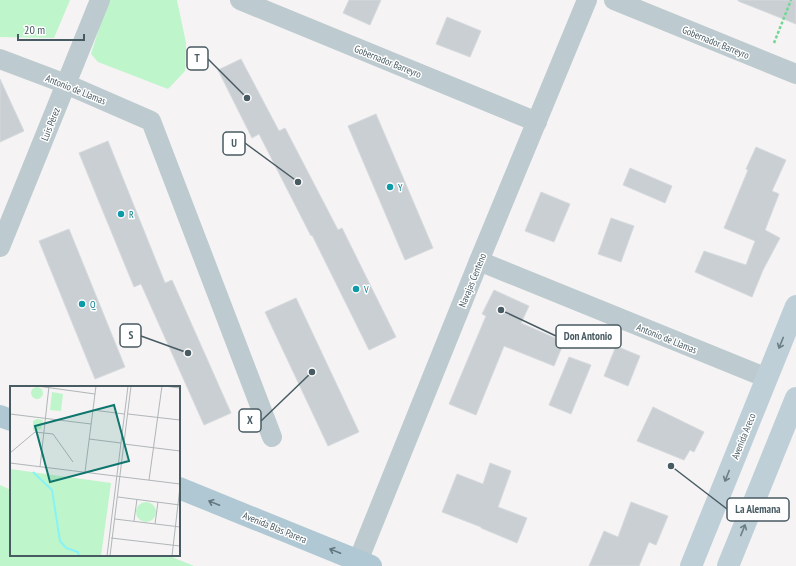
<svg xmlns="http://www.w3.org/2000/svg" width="796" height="566" viewBox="0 0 796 566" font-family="'PT Sans Narrow',sans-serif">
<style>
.green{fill:#bff5ca}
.building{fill:#c9cfd3;stroke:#d6dade}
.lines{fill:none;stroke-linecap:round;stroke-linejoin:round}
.path{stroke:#73d793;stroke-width:2.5;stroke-dasharray:3 2;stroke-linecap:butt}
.minor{stroke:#bdcbd0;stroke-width:20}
.secondary{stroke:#bfcfd8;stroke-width:22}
.primary{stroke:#b0c8d3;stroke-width:22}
.oneway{stroke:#6c7e86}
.oneway2{stroke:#62767f}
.culture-dot{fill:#0f9aa8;stroke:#fff;stroke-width:1.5}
.labels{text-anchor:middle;stroke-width:3;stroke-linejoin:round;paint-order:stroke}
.street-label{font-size:10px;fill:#485b63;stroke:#fff}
.culture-label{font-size:10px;fill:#0d838f;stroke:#fff;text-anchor:start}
.inset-river{fill:none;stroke:#88f3f6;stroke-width:2}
.inset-road{fill:none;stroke:#b0b6b9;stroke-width:1}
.view{fill:#0f766e;fill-opacity:0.15;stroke:#0f766e;stroke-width:2}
.inset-edge{fill:none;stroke:#485b63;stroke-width:2}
.leader{fill:none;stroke:#485b63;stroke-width:1.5}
.callout-dot{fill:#485b63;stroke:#fff;stroke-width:1.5}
.callout{fill:#fff;stroke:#485b63;stroke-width:1.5}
.callout-label{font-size:11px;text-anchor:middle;font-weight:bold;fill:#485b63}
</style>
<rect width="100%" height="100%" fill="#f5f3f3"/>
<g class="green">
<path d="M0,0H70L54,38L0,37Z"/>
<path d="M108,0H177L186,43L185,71L168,89L98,62L91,54Z"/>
<path d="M0,485L11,490V555H167L194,566H0Z"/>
</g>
<g class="building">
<path d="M349,0H381L370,25L343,13Z"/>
<path d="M738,0H796V24L738,1Z"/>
<path d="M447,17L481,31L470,57L436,44Z"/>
<path d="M241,59L279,131L285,128L338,230L342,228L396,337L369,350L312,235L311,236L259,134L252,138L218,70Z"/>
<path d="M0,79L24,131L0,142Z"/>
<path d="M376,114L433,248L405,260L348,126Z"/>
<path d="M108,141L165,283L172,280L231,413L204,425L141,284L134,287L79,153Z"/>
<path d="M756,147L786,160L772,191L779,194L765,230L780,238L763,270L752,297L695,272L704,251L746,265L755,241L724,228L748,170L746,169Z"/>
<path d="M630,168L672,186L665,203L623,185Z"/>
<path d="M541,192L570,204L554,242L525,231Z"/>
<path d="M611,218L634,226L621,262L598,254Z"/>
<path d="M69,229L125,367L95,379L39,241Z"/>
<path d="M494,290L529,306L521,323L564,342L554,366L504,346L476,415L449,404L486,316L482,314Z"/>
<path d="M296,298L359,432L328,446L265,312Z"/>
<path d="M616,346L640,356L628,386L604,376Z"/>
<path d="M569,357L591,365L571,414L549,405Z"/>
<path d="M653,407L704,432L694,452L690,450L684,460L637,441Z"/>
<path d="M490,463L511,471L498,507L527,518L517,543L481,528V527L442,512L457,474L483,484Z"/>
<path d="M631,502L668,516L656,545L649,542L639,566H589L604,531L618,537Z"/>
</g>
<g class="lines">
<path class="path" d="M774,43L791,0"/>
<g class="minor">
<path d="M240,0L537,122"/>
<path d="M614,0L796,74"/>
<path d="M0,59L66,84L151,121L272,437"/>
<path d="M0,247L100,0"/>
<path d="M479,261L767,378"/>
<path d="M358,561L479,261L587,0"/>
</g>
<g class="secondary">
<path d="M691,566L796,306"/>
<path d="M728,566L796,398"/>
</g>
<g class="primary">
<path d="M0,416L11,420"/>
<path d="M179,488L371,566"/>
</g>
</g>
<defs><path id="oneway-shaft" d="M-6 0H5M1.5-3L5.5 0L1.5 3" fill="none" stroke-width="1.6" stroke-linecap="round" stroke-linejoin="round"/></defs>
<g class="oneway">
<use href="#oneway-shaft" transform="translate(781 343) rotate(112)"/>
<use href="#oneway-shaft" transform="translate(727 476) rotate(112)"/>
<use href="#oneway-shaft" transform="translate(743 530) rotate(-68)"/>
</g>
<g class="oneway2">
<use href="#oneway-shaft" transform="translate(214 503) rotate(-158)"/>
<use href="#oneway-shaft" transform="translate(335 551) rotate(-158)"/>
</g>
<g class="culture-dot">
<circle cx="390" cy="187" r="4"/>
<circle cx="121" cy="214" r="4"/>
<circle cx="356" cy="289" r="4"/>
<circle cx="82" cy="304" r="4"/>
</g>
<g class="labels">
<g class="street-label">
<text transform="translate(716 42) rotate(22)" y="4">Gobernador Barreyro</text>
<text transform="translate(388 61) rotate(22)" y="4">Gobernador Barreyro</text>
<text transform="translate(76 89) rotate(22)" y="4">Antonio de Llamas</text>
<text transform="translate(50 124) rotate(-68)" y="4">Luis Pérez</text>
<text transform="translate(472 280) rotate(-68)" y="4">Navajas Centeno</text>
<text transform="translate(667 338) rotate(22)" y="4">Antonio de Llamas</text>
<text transform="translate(743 436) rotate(-68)" y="4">Avenida Areco</text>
<text transform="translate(275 527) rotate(22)" y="4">Avenida Blas Parera</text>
</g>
<g class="culture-label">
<text x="398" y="191">Y</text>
<text x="129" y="218">R</text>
<text x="364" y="293">V</text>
<text x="90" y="308">Q</text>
</g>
</g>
<g transform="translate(10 386)">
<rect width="170" height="170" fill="#f5f3f3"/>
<path d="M21 7a6 6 0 1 1 12 0a6 6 0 1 1-12 0ZM42,6L53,8L51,25L40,24ZM27,33L33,34L31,43L23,45V35ZM0,83L101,97L91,170H0ZM126 126a10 10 0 1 1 20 0a10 10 0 1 1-20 0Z" fill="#bff5ca"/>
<path class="inset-river" d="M23,86L42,104L50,155L56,162L68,166L69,170"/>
<path class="inset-road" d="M27,0L85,8M154,0L170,2M83,24L114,28M0,28L81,38M118,28L170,34M79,53L111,57M114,58L170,65M0,67L25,46L43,48L63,76M0,77L170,98M30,81L39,0M75,86L86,0M139,94L152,0M108,111L170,119M105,133L170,141M124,135L127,113M145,138L148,116M101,152L170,160M97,170L118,0M100,170L121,0M162,170L170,101"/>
<path class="view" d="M104,19L119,75L40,96L25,40Z"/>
<rect width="170" height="170" class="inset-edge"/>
</g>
<path class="leader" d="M247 98L208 59M298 182L245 143M188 353L141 336M501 310L556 336M312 372L261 421M671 466L727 509"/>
<g class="callout-dot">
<circle cx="247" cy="98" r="4"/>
<circle cx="298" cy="182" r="4"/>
<circle cx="188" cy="353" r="4"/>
<circle cx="501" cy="310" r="4"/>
<circle cx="312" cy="372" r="4"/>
<circle cx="671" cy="466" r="4"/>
</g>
<g class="callout">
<rect x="187" y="47" width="21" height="23" rx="4"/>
<rect x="223" y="132" width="22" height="23" rx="4"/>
<rect x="120" y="324" width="21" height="23" rx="4"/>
<rect x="556" y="325" width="65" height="23" rx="4"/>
<rect x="239" y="409" width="22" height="23" rx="4"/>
<rect x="727" y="498" width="62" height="23" rx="4"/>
</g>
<g class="callout-label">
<text x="197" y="62">T</text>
<text x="234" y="147">U</text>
<text x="131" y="339">S</text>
<text x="588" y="340">Don Antonio</text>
<text x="250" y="424">X</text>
<text x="758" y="513">La Alemana</text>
</g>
<path d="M18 34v6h66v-6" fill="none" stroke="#485b63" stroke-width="2"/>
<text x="24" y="34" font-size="12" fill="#485b63" stroke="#ffffff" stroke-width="3" paint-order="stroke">20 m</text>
</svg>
